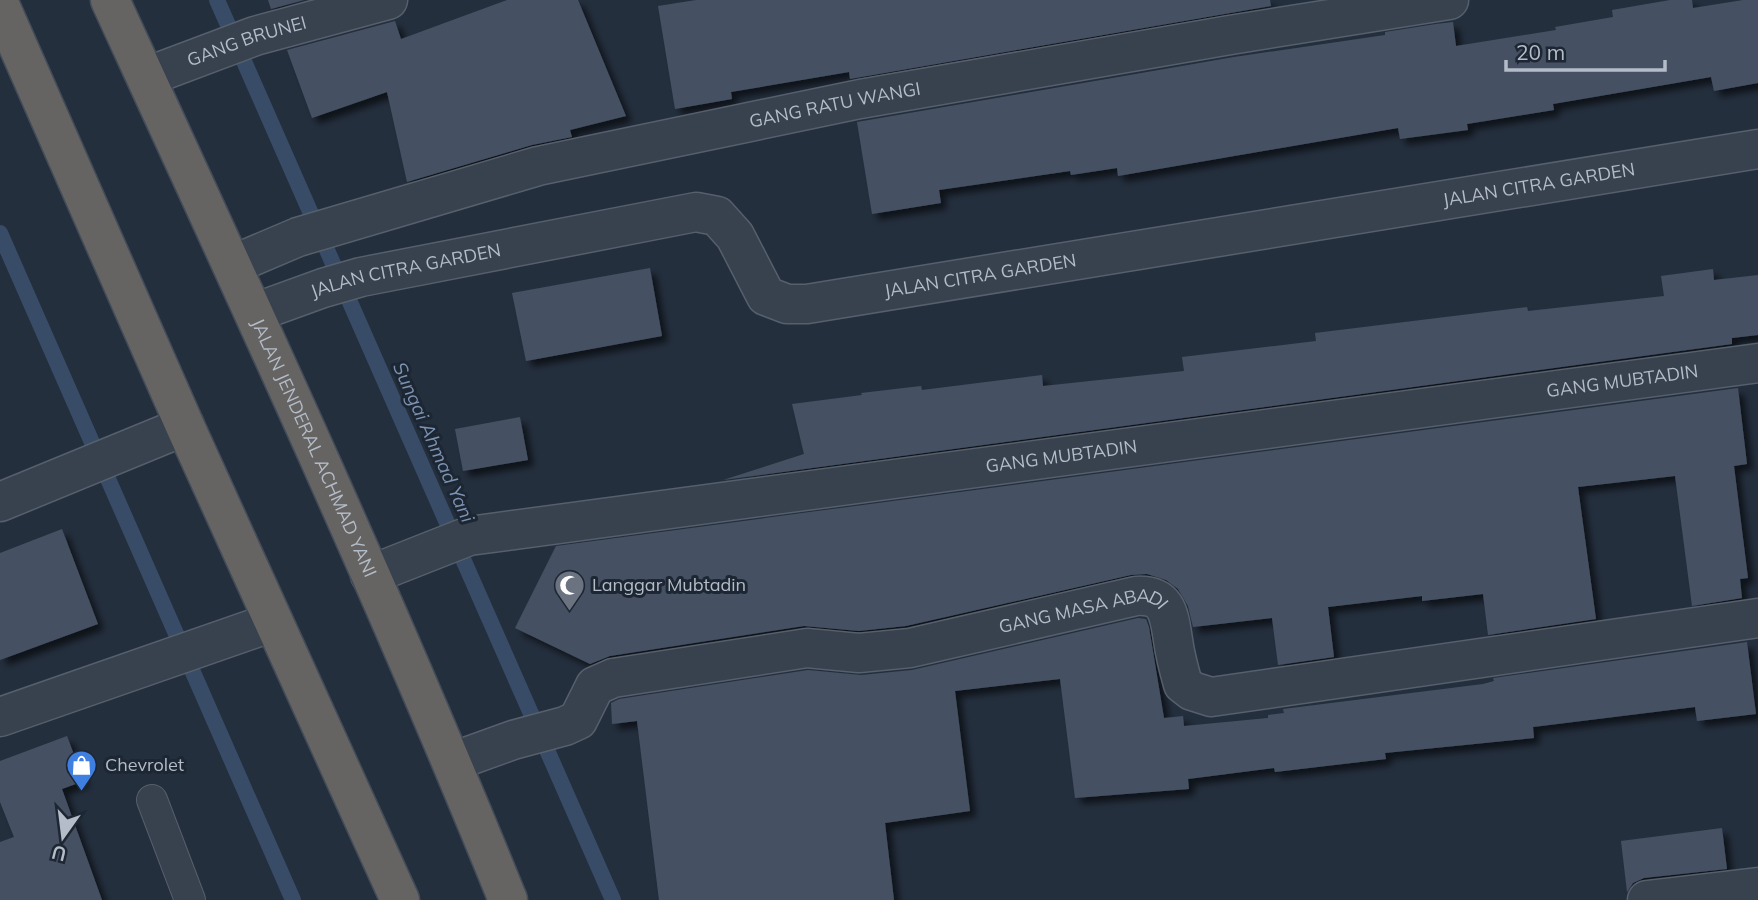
<svg xmlns="http://www.w3.org/2000/svg" width="1758" height="900" viewBox="0 0 1758 900" font-family="Mulish,sans-serif">
<style>
.lines{fill:none;stroke-linecap:round;stroke-linejoin:round}
.stream{stroke:#394c67;stroke-width:16}
.building{fill:#455162;filter:url(#shadow)}
.service-casing{stroke:#565f6c;stroke-width:32}
.minor-casing{stroke:#565f6c;stroke-width:41}
.trunk-casing{stroke:#434c59;stroke-width:41}
.service{stroke:#38414e;stroke-width:30}
.minor{stroke:#38414e;stroke-width:38}
.trunk{stroke:#656462;stroke-width:38}
.labels{text-anchor:middle;stroke-width:6;stroke-linejoin:round;paint-order:stroke}
.street-label{font-size:18px;fill:#b4bcc9;stroke:#1d2633}
.poi-label{font-size:18px;fill:#b4bcc9;stroke:#1d2633;text-anchor:start}
.water-label{font-size:19px;font-style:italic;fill:#7c92b1;stroke:#1d2633}
</style>
<defs>
<filter id="shadow"><feDropShadow dx="6" dy="6" stdDeviation="3.5" flood-color="#0009"/></filter>
</defs>
<rect width="100%" height="100%" fill="#242f3e"/>
<g class="lines">
<g class="stream">
<path d="M217,0L613,900"/>
<path d="M0,233L293,900"/>
</g>
</g>
<g class="building">
<path d="M268,0H304L271,9Z"/>
<path d="M507,0H578L626,116L570,130L572,137L532,145L407,182L387,92L312,118L287,50L395,21L401,39Z"/>
<path d="M696,0H1270L1271,6L850,79L849,72L731,92L732,99L675,109L658,6Z"/>
<path d="M1670,0H1692L1693,8L1743,0H1758V83L1714,91L1711,77L1553,104L1554,110L1467,124L1468,130L1400,139L1398,128L1118,176L1117,168L1071,175L1070,171L939,190L941,203L872,214L857,122L1234,57L1385,35V32L1436,24L1453,22L1456,46L1556,30L1555,27L1613,17L1612,10Z"/>
<path d="M650,268L662,336L526,361L512,293Z"/>
<path d="M1713,269L1714,280L1758,275V335L1732,338V344L723,480L804,454L792,404L862,395L861,393L921,386L922,390L1042,375L1043,386L1184,371L1182,357L1316,341L1315,333L1527,307L1528,311L1664,296L1661,276Z"/>
<path d="M1738,388L1747,464L1734,466L1748,578L1740,579L1742,598L1692,606L1675,476L1578,487L1596,619L1488,635L1483,594L1422,601V596L1328,607L1334,657L1278,665L1272,618L1193,627L1188,606L1178,589L1166,580L1147,574L1131,575L906,626L859,631L804,626L610,656L590,664L515,628L556,546Z"/>
<path d="M520,417L528,460L463,471L455,429Z"/>
<path d="M62,529L98,624L0,660V553Z"/>
<path d="M1138,618L1146,619L1149,627L1164,718L1183,716L1184,726L1268,718V715L1284,713L1283,709L1483,684L1494,681L1493,678L1747,642L1756,714L1697,721L1695,707L1533,727L1534,738L1385,753L1386,759L1275,772L1274,768L1188,779L1189,789L1075,798L1060,679L955,691L970,811L885,823L894,900H659L637,721L612,724L611,703L619,699L808,670L861,675L912,670Z"/>
<path d="M67,736L84,781L62,789L102,900H0V842L14,837L0,802V761Z"/>
<path d="M1722,828L1727,869L1644,878L1633,883L1627,892L1621,841Z"/>
</g>
<g class="lines">
<defs>
<path id="service" d="M152,800L190,900"/>
<g id="minor">
<path id="s1" d="M146,77L255,36L388,0"/>
<path id="s2" d="M232,265L298,237L538,166L860,99L1230,35L1449,0"/>
<path id="s3" d="M254,313L323,288L361,277L696,212L717,216L735,236L766,296L787,304H807L1758,149"/>
<path d="M0,502L185,426"/>
<path id="s4" d="M370,575L469,536L1758,363"/>
<path d="M0,717L273,622"/>
<path id="s5" d="M452,762L513,740L565,726L578,720L595,686L613,678L807,648L859,653L910,648L1136,596C1168,594 1169,615 1173,640C1175,655 1179,670 1183,684L1192,691L1211,697L1758,618"/>
<path d="M1647,900L1758,887"/>
</g>
<g id="trunk">
<path id="s6" d="M110,0C247,298 385,596 508,900"/>
<path d="M0,5L185,426L400,900"/>
</g>
</defs>
<use href="#service" class="service-casing"/>
<use href="#minor" class="minor-casing"/>
<use href="#trunk" class="trunk-casing"/>
<use href="#service" class="service"/>
<use href="#minor" class="minor"/>
<use href="#trunk" class="trunk"/>
</g>
<defs>
<symbol id="mosque-pin" viewBox="-11 -11 22 30"><path d="M0 17L-7.5 6A9.5 9.5 0 1 1 7.5 6Z" fill="#6b7280" stroke="#1d2633"/><path d="M3.5-4.9A6 6 0 1 0 3.5 4.9A5 5 0 1 1 3.5-4.9Z" fill="#fff"/></symbol>
<symbol id="shop-pin" viewBox="-11 -11 22 30"><path d="M0 17L-7.5 6A9.5 9.5 0 1 1 7.5 6Z" fill="#3f7fe0" stroke="#1d2633"/><path d="M-5-2.5h2.3a2.7 3.5 0 0 1 5.4 0H5L5.5 6h-11ZM-1.5-2.5h3a1.5 2.3 0 0 0-3 0Z" fill="#fff"/></symbol>
</defs>
<g fill-rule="evenodd">
<use href="#mosque-pin" x="552" y="568" width="35" height="47"/>
<use href="#shop-pin" x="64" y="748" width="35" height="47"/>
</g>
<g class="labels">
<g class="street-label">
<text dy="6" stroke="none"><textPath href="#s1" startOffset="107">GANG BRUNEI</textPath></text>
<text dy="6" stroke="none"><textPath href="#s2" startOffset="625">GANG RATU WANGI</textPath></text>
<text dy="6" stroke="none"><textPath href="#s3" startOffset="1354">JALAN CITRA GARDEN</textPath></text>
<text dy="6" stroke="none"><textPath href="#s3" startOffset="158">JALAN CITRA GARDEN</textPath></text>
<text dy="6" stroke="none"><textPath href="#s3" startOffset="788">JALAN CITRA GARDEN</textPath></text>
<text dy="6" stroke="none"><textPath href="#s4" startOffset="1270">GANG MUBTADIN</textPath></text>
<text dy="6" stroke="none"><textPath href="#s6" startOffset="492">JALAN JENDERAL ACHMAD YANI</textPath></text>
<text dy="6" stroke="none"><textPath href="#s4" startOffset="704">GANG MUBTADIN</textPath></text>
<text dy="6" stroke="none"><textPath href="#s5" startOffset="668">GANG MASA ABADI</textPath></text>
</g>
<g class="poi-label">
<text x="592" y="591">Langgar Mubtadin</text>
<text x="105" y="771">Chevrolet</text>
</g>
<g class="water-label">
<text transform="translate(434 442) rotate(66)" y="7">Sungai Ahmad Yani</text>
</g>
</g>
<g transform="translate(63 837) rotate(194)" stroke="#1d2633" stroke-width="5" paint-order="stroke">
<path d="M0-5L12 26L0 18L-12 26Z" fill="#b4bcc9"/>
<text y="-10" font-size="19" font-weight="bold" text-anchor="middle" fill="#b4bcc9">U</text>
</g>
<path d="M1506 60v10h159v-10" fill="none" stroke="#b4bcc9" stroke-width="3.5"/>
<text x="1516" y="60" font-size="21" fill="#b4bcc9" stroke="#1d2633" stroke-width="5" paint-order="stroke">20 m</text>
</svg>
